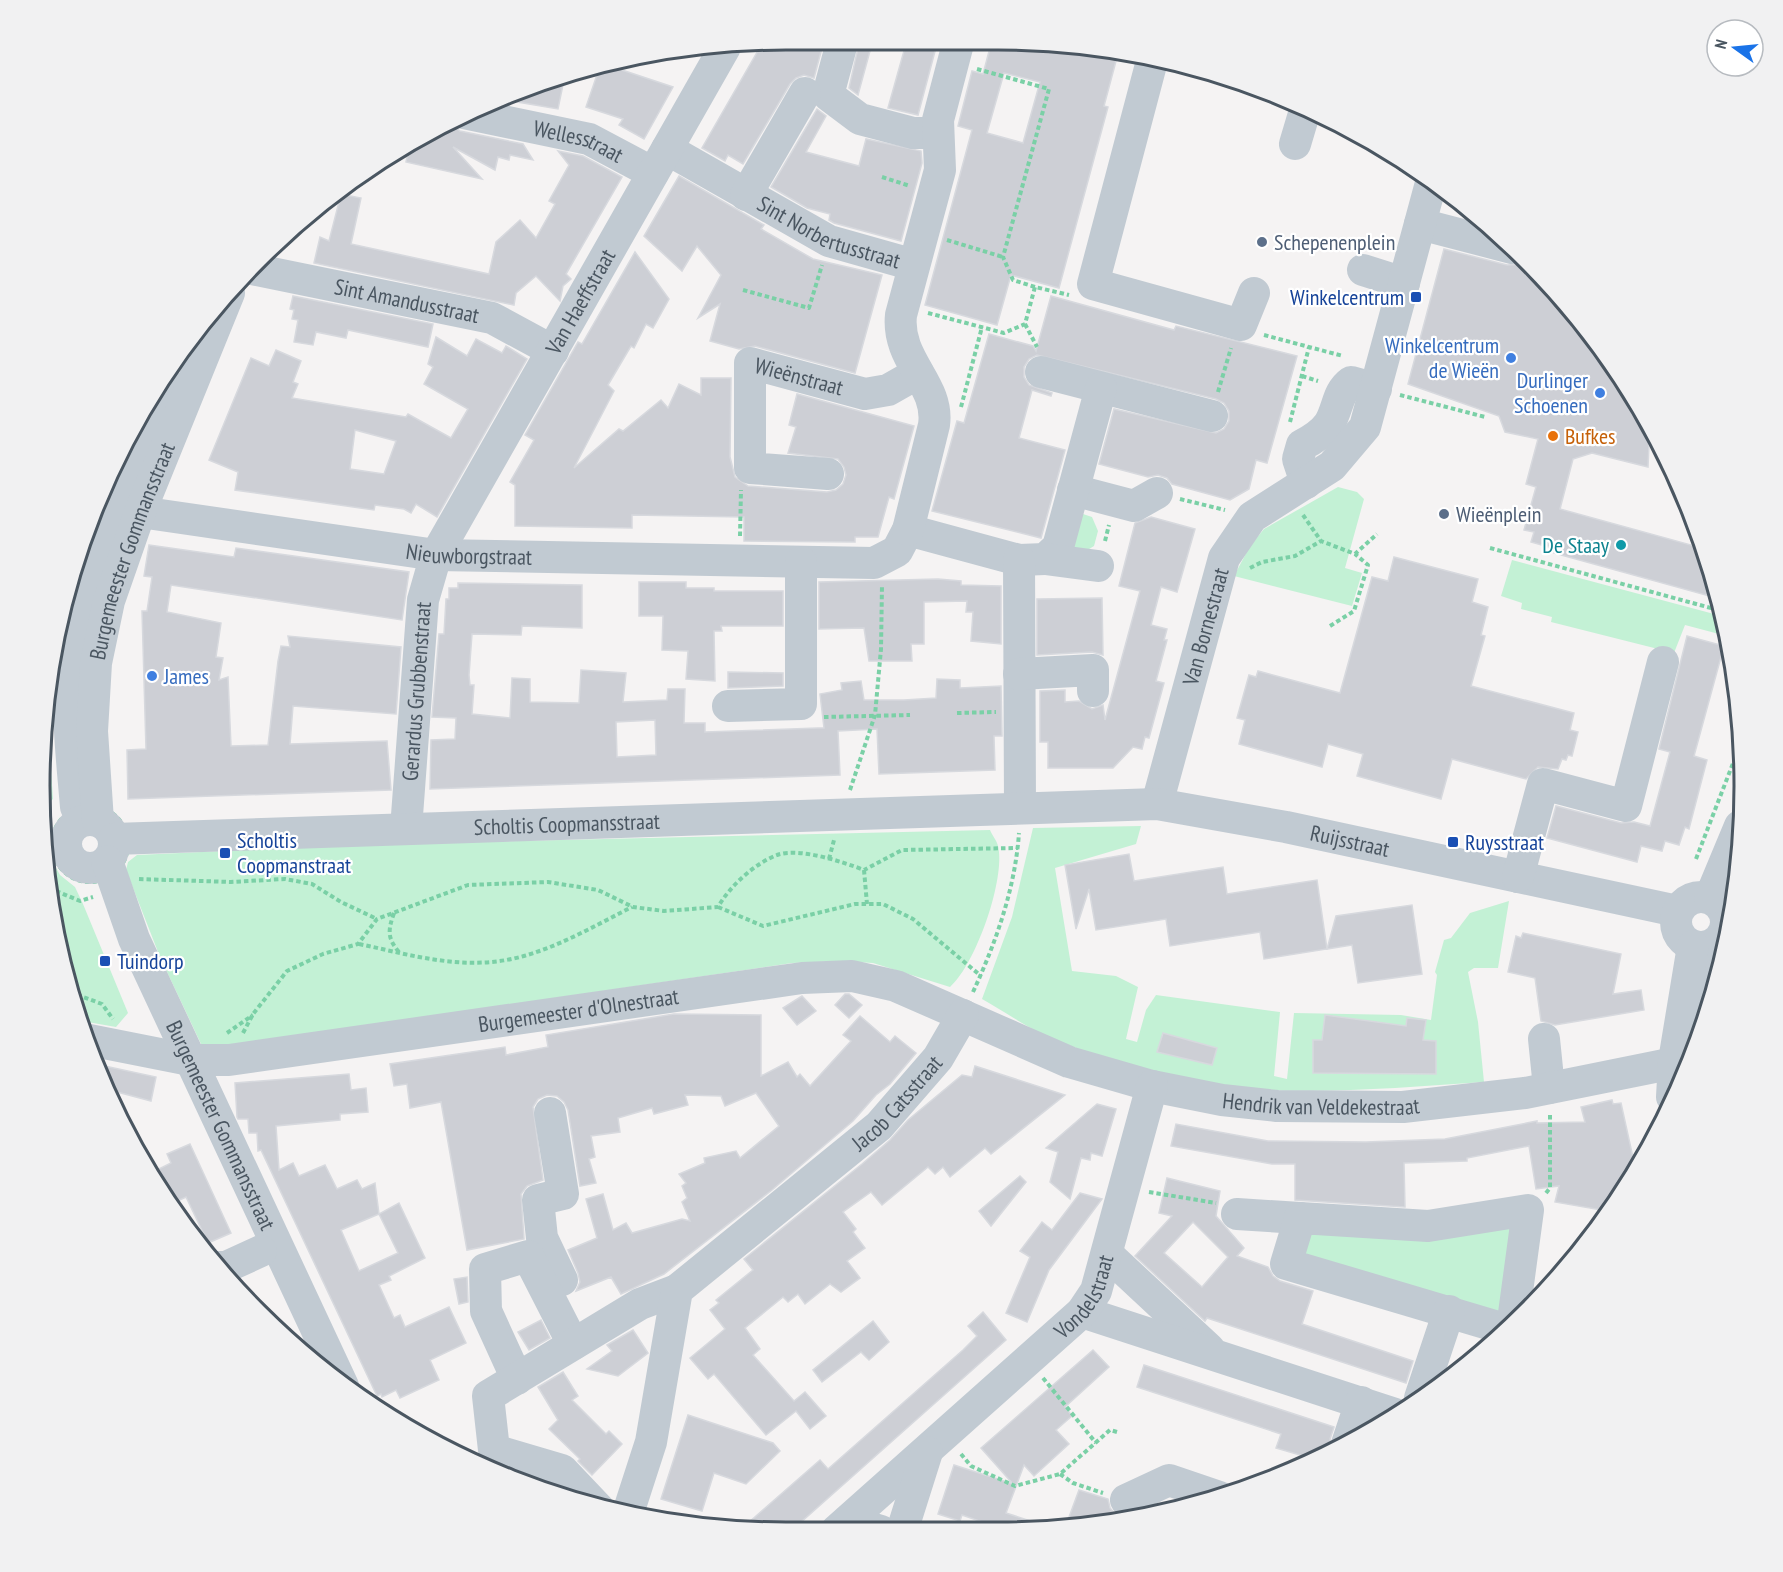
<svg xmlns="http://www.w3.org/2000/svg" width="1783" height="1572" viewBox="0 0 1783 1572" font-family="'PT Sans Narrow',sans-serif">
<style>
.green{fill:#c3f1d5}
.building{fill:#cdcfd5;stroke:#d7d9de;stroke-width:1.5;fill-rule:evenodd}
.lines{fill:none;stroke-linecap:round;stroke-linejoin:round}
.path{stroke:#7ad0a6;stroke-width:4;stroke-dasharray:4.5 3;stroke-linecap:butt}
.minor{stroke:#c1cad2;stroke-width:32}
.service-dot{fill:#5c6f8a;stroke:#fff;stroke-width:2}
.transit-dot{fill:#1a4fb4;stroke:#fff;stroke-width:2}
.shop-dot{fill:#3f7fe0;stroke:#fff;stroke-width:2}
.food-dot{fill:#e8710a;stroke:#fff;stroke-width:2}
.culture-dot{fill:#0f9aa8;stroke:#fff;stroke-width:2}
.labels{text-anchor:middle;stroke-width:4.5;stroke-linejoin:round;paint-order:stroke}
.street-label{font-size:22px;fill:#4a5661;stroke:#fff}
.service-label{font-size:22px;fill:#4e5e75;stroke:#fff;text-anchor:start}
.transit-label{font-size:22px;fill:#164399;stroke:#fff;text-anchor:start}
.shop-label{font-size:22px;fill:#366cbe;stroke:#fff;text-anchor:end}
.food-label{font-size:22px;fill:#c56008;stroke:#fff;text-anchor:start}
.culture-label{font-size:22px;fill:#0d838f;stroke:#fff;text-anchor:end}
.rim{fill:none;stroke:#4a5661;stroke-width:3}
</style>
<rect width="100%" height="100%" fill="#f5f3f3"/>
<g class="green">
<path d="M1338,487L1357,492L1364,499L1345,568L1362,573L1352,606L1234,576L1250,546L1264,529Z"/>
<path d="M1077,512L1092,517L1098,531L1094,546L1084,552L1068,549Z"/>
<path d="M1512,560L1714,614L1719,634L1685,625L1674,653L1551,622L1552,617L1521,609L1522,603L1501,596Z"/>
<path d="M48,727L53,799L44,807L43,803Z"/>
<path d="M1141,826L1136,844L1055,868L1072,971L1116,976L1138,987L1126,1039L1137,1042L1146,1010L1156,995L1280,1012L1274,1076L1287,1079L1294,1013L1401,1015L1431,1020L1437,975L1435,972L1444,940L1451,938L1470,913L1509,901L1498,968H1474L1468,972L1478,1022L1484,1082C1411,1087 1339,1093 1266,1090C1202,1087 1113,1065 1054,1039C1029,1029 1005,1012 982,999L1012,917L1033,828Z"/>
<path d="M990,830C992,835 997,841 998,846C1006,879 975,966 950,987L873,963L841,961L792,963L555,998L328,1038L202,1046L160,957L126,870L128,862L137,855L350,845Z"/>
<path d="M44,854L49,855L60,875L75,887L83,904L128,1013L116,1027L82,1021L65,980Z"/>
<path d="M1517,1218L1499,1319L1299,1262L1310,1223Z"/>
</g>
<g class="building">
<path d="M786,39H807L822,48L814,78L804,75L796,78L790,84L743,164L728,155L725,161L702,148L763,42Z"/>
<path d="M860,39L873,40L858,95L849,88Z"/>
<path d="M907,40H938L918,115L888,108Z"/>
<path d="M992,40L1046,41L1119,50L1104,106L1108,107L1059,288L1011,275L997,325L925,305L972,130L958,126L972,71L983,74ZM1004,73L1040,82L1023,143L987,133Z"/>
<path d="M601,63L673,87L644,139L619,125L623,119L586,107Z"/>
<path d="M565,75L558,109L500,99L550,81Z"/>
<path d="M817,109L826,116L806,152L859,166L866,139L921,151L922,163L901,241L834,223L829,220L830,214L807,208L771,187Z"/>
<path d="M448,121L460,131L523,144L533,160L510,155L509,160L498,157L495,170L453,147L482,179L406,162L409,147Z"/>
<path d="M558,151L583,156L622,177L566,274L571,279L563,286L560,301L536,276L516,293L514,305L314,263L320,237L329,241L341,194L361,198L351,244L489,274L496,242L520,220L536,238L555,204L549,201L569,165Z"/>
<path d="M679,176L764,225L761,229L813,259L882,275L855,373L755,346L739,349L710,341L720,304L698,318L721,275L697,246L682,271L644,236Z"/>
<path d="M1444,249L1507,265L1527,264L1590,332L1663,450L1649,445L1648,467L1592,453L1573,459L1560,509L1702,548L1720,599L1554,553L1556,549L1531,542L1534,532L1524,530L1536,487L1526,484L1538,439L1505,432L1499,416L1408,384Z"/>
<path d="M635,252L669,299L653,328L646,324L634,348L631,346L608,385L614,391L574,468L619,429L623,431L661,400L668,408L679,384L701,395V378H731L730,457L735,477L748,486L827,492L836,490L843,484L846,475L844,467L838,459L788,453L796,427L789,425L797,394L914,426L894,499L889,497L878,537H855V542L744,541V517L632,515V528L515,526V485L510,482L534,440L525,435L578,342L582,344Z"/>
<path d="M293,296L433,324L428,347L348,330L346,338L316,332L313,345L294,342L298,320L292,319L294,310L290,309Z"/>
<path d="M1051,296L1174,330L1176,326L1297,356L1267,463L1256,460L1249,489L1230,500L1172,484L1167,478L1158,475L1148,477L1099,464L1114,409L1216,433L1224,429L1229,421V411L1224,403L1216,399L1037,355L1029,359L1024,367V377L1029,385L1052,393L1051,396L1032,390L1019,438L1065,450L1041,538L932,511L957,421L964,423L989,334L1033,346L1036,351Z"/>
<path d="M436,337L467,356L476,339L502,353L506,346L527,359L437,517L416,504L411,513L404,509L375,505L374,510L235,490L238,472L209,460L251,358L269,366L276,350L301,361L293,382L298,384L292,398L406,417L408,414L451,438L468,409L424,384L433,367L428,364ZM355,430L396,441L384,474L350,469Z"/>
<path d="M1151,517L1195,529L1177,592L1161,587L1151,625L1167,629L1164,640H1167L1156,681L1164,683L1149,738L1145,737L1142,749L1133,747L1113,768H1048V742H1040V691L1065,690V702L1079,701L1092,709L1103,705L1105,720L1140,591L1119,586L1135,523Z"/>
<path d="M149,545L234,557L236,548L409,572L402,620L171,585L167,612L221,623L216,657L223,658L219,680L228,677L231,746L268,745L278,661L281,646L290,647L288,636L401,647L396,714L293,706L290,744L387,741L391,790L128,799L127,750L146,749L142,611H147L152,577L144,576Z"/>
<path d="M1394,557L1478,579L1472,602L1488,607L1481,635L1485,636L1471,686L1574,713L1570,730L1578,732L1572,756L1568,755L1566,760L1562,759L1558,769L1538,767L1526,779L1452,759L1441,799L1357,776L1363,754L1328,744L1322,767L1239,744L1245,720L1237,718L1249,675L1256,677L1258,671L1340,693L1372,577L1388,581Z"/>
<path d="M938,579L961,581V585L1001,586V644L971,641L973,612H966L967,601L924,602V644H911L912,661H869L864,628L819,629V582Z"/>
<path d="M639,582H686V588H714V591H783V626H721L722,631H714L715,681L686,679L688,651L662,650L663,616H639Z"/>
<path d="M458,583L582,585V628L522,626L521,635L472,634L469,675L470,685H474L472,714L510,718L512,678L530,679V702L579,703L581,670L626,673L623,702L667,700L668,689H685L684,723H705V732L818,728H824L820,694L842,690L841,683L861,681L864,700H904L936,698L937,679L960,680V688L1001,686L1002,736H994L995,770L879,774L877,729L838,731L840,775L430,789L431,740L455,739L456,718L432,717L439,634H444L446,599H449V588H458ZM655,720L656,755L617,757L616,722Z"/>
<path d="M1102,598L1103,655L1092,652L1037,655V599Z"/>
<path d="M1687,636L1724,646L1694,756L1707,760L1689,829L1685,827L1679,845L1665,841L1662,851L1641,846L1637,862L1547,838L1556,806L1621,823L1634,822L1650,826L1670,752L1659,749Z"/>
<path d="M728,672L783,673V686L728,688Z"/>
<path d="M1129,854L1134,881L1223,867L1227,894L1317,880L1327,949L1264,959L1260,932L1170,946L1166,919L1096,930L1089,889L1076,929L1065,865Z"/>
<path d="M1412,905L1422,974L1358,983L1352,945L1327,949L1336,916Z"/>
<path d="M1523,933L1621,954L1613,994L1641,990L1644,1010L1555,1025L1541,1021L1535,978L1508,972L1516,936L1521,938Z"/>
<path d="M845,994H849L862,1005L849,1018L835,1005Z"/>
<path d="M802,996L816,1011L797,1025L783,1008Z"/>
<path d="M674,1014L761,1015V1076L788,1062L797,1077L800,1074L810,1086L851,1041L843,1035L860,1016L890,1042L895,1036L916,1053L890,1084L876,1095L853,1121L772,1190L664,1274L621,1294L611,1277L576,1291L580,1282L578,1273L568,1250L597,1238L586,1199L603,1194L613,1230L626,1223L632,1233L682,1219L690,1221L682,1202L687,1198L682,1186L686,1183L679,1174L705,1163L704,1158L736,1151L740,1158L779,1126L756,1093L725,1106L721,1096L685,1095L688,1105L654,1114L652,1108L618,1118L620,1132L591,1136L595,1157L589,1159L596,1183L580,1186L568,1110L564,1102L557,1096L547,1095L538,1099L533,1107L543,1180L527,1186L521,1194L524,1239L467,1250L441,1102L410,1108L407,1084L394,1086L390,1064L505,1047L506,1055L548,1047L546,1035Z"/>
<path d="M1325,1015L1406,1026L1407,1018L1426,1020L1423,1040L1436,1041V1074L1313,1073V1040H1322Z"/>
<path d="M1163,1033L1217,1048L1212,1065L1157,1052Z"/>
<path d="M100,1065L156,1077L151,1101L110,1090Z"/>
<path d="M975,1066L1065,1095L991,1154L985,1148L950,1177L943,1167L935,1174L928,1167L882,1205L871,1192L843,1212L856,1229L853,1232L865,1248L847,1261L860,1278L841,1292L830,1284L805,1304L798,1294L788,1302L783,1297L745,1328L760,1349L753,1355L794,1401L805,1392L826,1416L810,1429L796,1411L766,1435L714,1374L708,1379L690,1358L725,1329L710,1310L719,1303L716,1300L753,1270L744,1259L862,1164L890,1140L908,1120L962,1075L972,1077Z"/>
<path d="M349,1074L351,1090L366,1088L368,1112L340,1114V1120L276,1126L279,1170L293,1163L299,1176L325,1165L337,1189L357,1180L362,1189L375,1183L379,1214L341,1230L359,1271L398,1253L379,1214L399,1203L425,1258L389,1276L391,1280L379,1285L394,1318L400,1315L405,1327L449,1307L466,1343L430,1360L439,1380L400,1398L396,1390L382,1397L381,1394L377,1396L261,1150L258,1151L257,1133H249L248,1119H238L237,1117L235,1083Z"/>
<path d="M1612,1100L1613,1104L1621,1103L1634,1162L1633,1175L1607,1211L1555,1202L1559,1186L1536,1189L1529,1146L1467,1158V1161L1404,1163L1405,1207L1295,1200V1164H1272L1171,1146L1176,1124L1268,1141L1366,1142L1445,1139L1537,1121V1123L1585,1122L1581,1107Z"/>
<path d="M1097,1104L1116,1109L1102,1156L1091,1153L1090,1160L1081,1158L1070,1199L1050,1182L1058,1152L1046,1148Z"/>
<path d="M190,1144L231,1233L208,1243L186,1197L171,1204L153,1175V1172L171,1163L167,1154Z"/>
<path d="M1020,1176L1026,1182L991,1226L979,1211Z"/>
<path d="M1167,1178L1220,1191L1216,1216L1244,1248L1237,1256L1268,1267L1273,1276L1280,1281L1313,1291L1302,1324L1413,1361L1406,1383L1207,1318L1205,1321L1135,1256L1172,1216L1159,1213ZM1193,1222L1228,1257L1202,1287L1164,1253Z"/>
<path d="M1080,1193L1102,1199L1049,1270L1027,1322L1006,1313L1030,1257L1020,1251L1042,1222L1052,1230Z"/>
<path d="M467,1277L468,1302L459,1304L454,1279Z"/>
<path d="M983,1312L1006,1340L791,1531H739L820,1460L828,1469L963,1350L977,1336L968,1326Z"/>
<path d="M541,1320L550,1338L529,1350L518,1332Z"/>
<path d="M873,1321L889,1342L869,1360L861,1352L822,1382L813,1370Z"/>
<path d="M633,1330L648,1353L618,1376L587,1369L612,1351L607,1345Z"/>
<path d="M1093,1350L1109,1367L1065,1407L1072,1416L1056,1430L1069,1444L1034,1476L1024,1465L1006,1513L1052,1528L1051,1530L1008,1531L962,1515L960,1521L938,1514L954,1465L1013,1484L981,1448Z"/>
<path d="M1144,1365L1334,1427L1330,1439L1332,1453L1317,1460L1276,1448L1281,1434L1137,1387Z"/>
<path d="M563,1372L578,1396L572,1400L606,1434L609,1431L622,1444L592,1475L578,1461L580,1459L549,1429L558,1420L538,1387Z"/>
<path d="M688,1415L773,1443L780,1451L746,1484L714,1473L702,1511L661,1499Z"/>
<path d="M1079,1490L1108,1499L1110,1508L1115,1514L1124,1518L1146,1511L1154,1514L1065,1528Z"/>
</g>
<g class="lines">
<g class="path">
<path d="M899,40L930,49"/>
<path d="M977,69L1049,89L1003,257L1013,280L1035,287"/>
<path d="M882,177L910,186"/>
<path d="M947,240L1003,257"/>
<path d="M743,290L809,308L822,265"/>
<path d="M928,313L1004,333L1025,324L1035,287L1069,295"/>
<path d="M1025,324L1037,347"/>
<path d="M1264,335L1343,356"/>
<path d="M1302,376L1318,381"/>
<path d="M1218,392L1231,348"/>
<path d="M1400,395L1485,417"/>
<path d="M961,407L982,327"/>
<path d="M1290,422L1309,347"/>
<path d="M1180,499L1225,510"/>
<path d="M1303,515L1321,541L1355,554L1377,534"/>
<path d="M740,536L741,490"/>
<path d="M1105,541L1109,525"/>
<path d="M1490,548L1722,611"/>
<path d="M1250,568L1262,562L1295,556L1321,541"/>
<path d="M1330,626L1354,611L1368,565L1355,554"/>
<path d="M957,713L996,712"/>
<path d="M824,717L910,715"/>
<path d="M850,790L875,715L881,649L882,585"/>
<circle cx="90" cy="844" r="38"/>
<path d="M829,859L834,840"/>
<path d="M1696,859L1742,740"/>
<path d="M864,870L867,904"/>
<path d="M139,879L231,882L285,879L312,884L341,902L377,919"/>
<path d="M49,888L80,901L93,897"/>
<path d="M718,907L763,926L855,904H883L913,919L981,976"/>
<path d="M394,913C388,930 387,938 399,952"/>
<path d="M359,944C402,953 446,966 491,962C541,958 588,929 632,907"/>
<path d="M70,992L102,1004L113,1019"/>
<path d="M973,992C996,942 1015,889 1019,833"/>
<path d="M227,1033L253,1015"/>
<path d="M243,1033L253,1014L287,971L323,954L358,944L377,919L468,885L548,882L598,890L633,907L664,911L718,907C730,886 754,864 777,855C799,847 843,862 864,870L902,850L1018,848"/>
<path d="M1149,1192L1216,1203"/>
<path d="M1546,1193L1550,1188V1112"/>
<path d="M1043,1378L1096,1443"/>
<path d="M961,1454L971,1466L1015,1486L1060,1474L1110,1430L1117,1432"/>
<path d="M1060,1474L1073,1483L1103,1493"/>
</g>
<g class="minor">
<path d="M843,39L828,95L860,119L913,133H937"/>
<path d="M1153,57L1093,284L1241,325L1254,293"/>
<path id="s1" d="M464,113L589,139L653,173"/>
<path d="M1295,144L1306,107"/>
<path id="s2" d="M667,149L829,241L914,265"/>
<path d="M746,195L805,93"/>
<path d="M1420,224L1512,248"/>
<path id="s3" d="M252,269L492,318L553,351"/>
<path d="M1363,270L1404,283"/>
<path d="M1041,372L1212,416"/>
<path id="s4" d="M828,474L750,468V363L865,394L888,390L918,373"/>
<path d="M1306,483L1298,459L1302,445C1312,440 1322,434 1329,424C1338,410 1337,392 1351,382L1376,389"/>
<path d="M1073,490L1134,506L1157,493"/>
<path id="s5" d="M140,512L436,555L874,563L897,551L908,530L1019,560L1045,559L1058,547L1101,388"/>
<path d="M908,530L934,425C940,384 896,361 901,315L940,170L938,120L959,40"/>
<path d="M1045,559L1098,566"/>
<path d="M1019,560L1020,807"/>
<path d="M1019,674L1093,670V691"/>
<path d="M728,706L801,704V562"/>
<path id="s6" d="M1157,804L1224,558L1252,517L1332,466L1365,427L1431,183"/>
<path d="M76,807C72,758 66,711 71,661C80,566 129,468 165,380"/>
<circle cx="90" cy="844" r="24"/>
<path id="s7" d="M98,821L92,731L96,663L109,601L140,512L229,293"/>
<path id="s8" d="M406,829L423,600L436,555L725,47"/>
<path id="s9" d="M114,839L1157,804L1286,827L1677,911"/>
<path id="s10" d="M107,861L134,939L343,1386"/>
<path d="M1518,877L1543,784L1626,806L1663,662"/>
<circle cx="1701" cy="922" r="25"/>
<path d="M1710,898L1740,826"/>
<path d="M1700,1035L1714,944"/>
<path d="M1544,1039L1549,1088"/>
<path id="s11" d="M89,1040L190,1060H229L802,978L852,976L896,986L1069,1062L1152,1086L1222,1100L1277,1106L1403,1107L1525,1093L1689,1060"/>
<path d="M1672,1097L1674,1061L1693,946"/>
<path d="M550,1113L563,1194L538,1200L542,1238L562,1280"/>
<path d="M1237,1214L1300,1218"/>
<path d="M1107,1254L1209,1349"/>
<path d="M216,1267H226L261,1251"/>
<path d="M1082,1312L1395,1414"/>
<path d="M1505,1329L1286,1264L1300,1218L1428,1226L1528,1210L1513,1321"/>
<path d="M517,1379L486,1311L485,1269L528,1256L573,1344"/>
<path d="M1420,1398L1449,1311"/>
<path d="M1347,1444L1361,1402"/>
<path d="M1126,1500L1169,1480L1219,1497"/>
<path d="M599,1509L562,1470L494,1450L488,1396L640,1304L677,1290"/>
<path id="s12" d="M628,1513L651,1442L677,1290L879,1126L938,1058L963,1015"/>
<path d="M848,1521L881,1531"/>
<path id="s13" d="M836,1531L1082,1312L1096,1291L1152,1086"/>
<path d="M902,1531L927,1452"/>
</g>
</g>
<g class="service-dot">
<circle cx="1262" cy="242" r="6"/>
<circle cx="1444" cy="514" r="6"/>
</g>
<g class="transit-dot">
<rect x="1410" y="291" width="12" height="12" rx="3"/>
<rect x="1447" y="836" width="12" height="12" rx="3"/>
<rect x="219" y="847" width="12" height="12" rx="3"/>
<rect x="99" y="955" width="12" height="12" rx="3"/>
</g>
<g class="shop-dot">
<circle cx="1511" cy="358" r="6"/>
<circle cx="1600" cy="393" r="6"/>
<circle cx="152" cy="676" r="6"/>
</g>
<circle class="food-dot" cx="1553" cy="436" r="6"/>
<circle class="culture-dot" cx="1621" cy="545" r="6"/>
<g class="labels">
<g class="street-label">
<text dy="8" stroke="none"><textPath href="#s1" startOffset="118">Wellesstraat</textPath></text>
<text dy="8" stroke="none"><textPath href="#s2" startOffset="183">Sint Norbertusstraat</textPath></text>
<text dy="8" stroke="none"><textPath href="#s3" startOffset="158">Sint Amandusstraat</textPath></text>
<text dy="8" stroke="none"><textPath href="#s8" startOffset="568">Van Haeffstraat</textPath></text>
<text dy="8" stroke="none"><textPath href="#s4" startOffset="234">Wieënstraat</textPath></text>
<text dy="8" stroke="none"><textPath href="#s7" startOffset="276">Burgemeester Gommansstraat</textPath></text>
<text dy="8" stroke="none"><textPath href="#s5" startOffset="332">Nieuwborgstraat</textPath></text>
<text dy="8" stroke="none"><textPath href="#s6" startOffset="184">Van Bornestraat</textPath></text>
<text dy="8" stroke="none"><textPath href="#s8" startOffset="138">Gerardus Grubbenstraat</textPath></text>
<text dy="8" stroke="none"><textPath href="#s9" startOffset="453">Scholtis Coopmansstraat</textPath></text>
<text dy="8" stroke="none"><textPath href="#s9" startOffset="1240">Ruijsstraat</textPath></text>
<text dy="8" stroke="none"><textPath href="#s11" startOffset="495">Burgemeester d'Olnestraat</textPath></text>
<text dy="8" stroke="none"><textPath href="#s12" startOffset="518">Jacob Catsstraat</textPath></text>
<text dy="8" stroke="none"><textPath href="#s11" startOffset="1262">Hendrik van Veldekestraat</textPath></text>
<text dy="8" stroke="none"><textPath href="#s10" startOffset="288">Burgemeester Gommansstraat</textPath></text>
<text dy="8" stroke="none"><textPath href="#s13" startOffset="344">Vondelstraat</textPath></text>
</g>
<g class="service-label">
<text x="1274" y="250">Schepenenplein</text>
<text x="1456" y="522">Wieënplein</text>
</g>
<g class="transit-label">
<text x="1404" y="305" text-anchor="end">Winkelcentrum</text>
<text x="237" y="848">Scholtis<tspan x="237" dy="25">Coopmanstraat</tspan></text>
<text x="1465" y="850">Ruysstraat</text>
<text x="117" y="969">Tuindorp</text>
</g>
<g class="shop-label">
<text x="1499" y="353">Winkelcentrum<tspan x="1499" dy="25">de Wieën</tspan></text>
<text x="1588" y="388">Durlinger<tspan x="1588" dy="25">Schoenen</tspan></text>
<text x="164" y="684" text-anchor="start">James</text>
</g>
<g class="food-label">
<text x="1565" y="444">Bufkes</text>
</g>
<g class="culture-label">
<text x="1609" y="553">De Staay</text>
</g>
</g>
<path d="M0 0H1783V1572H0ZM786 50H998A736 736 0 0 1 1734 786V786A736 736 0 0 1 998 1522H786A736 736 0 0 1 50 786V786A736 736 0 0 1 786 50Z" fill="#f1f1f2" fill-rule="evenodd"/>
<path class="rim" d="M786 50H998A736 736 0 0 1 1734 786V786A736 736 0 0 1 998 1522H786A736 736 0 0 1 50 786V786A736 736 0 0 1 786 50Z"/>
<g transform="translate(1735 48) rotate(285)"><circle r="28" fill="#ffffff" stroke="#b7bbc0" stroke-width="1.5"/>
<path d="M0-4.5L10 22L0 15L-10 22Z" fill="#1a73e8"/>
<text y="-9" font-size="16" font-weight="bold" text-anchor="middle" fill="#4a5661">N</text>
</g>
</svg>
